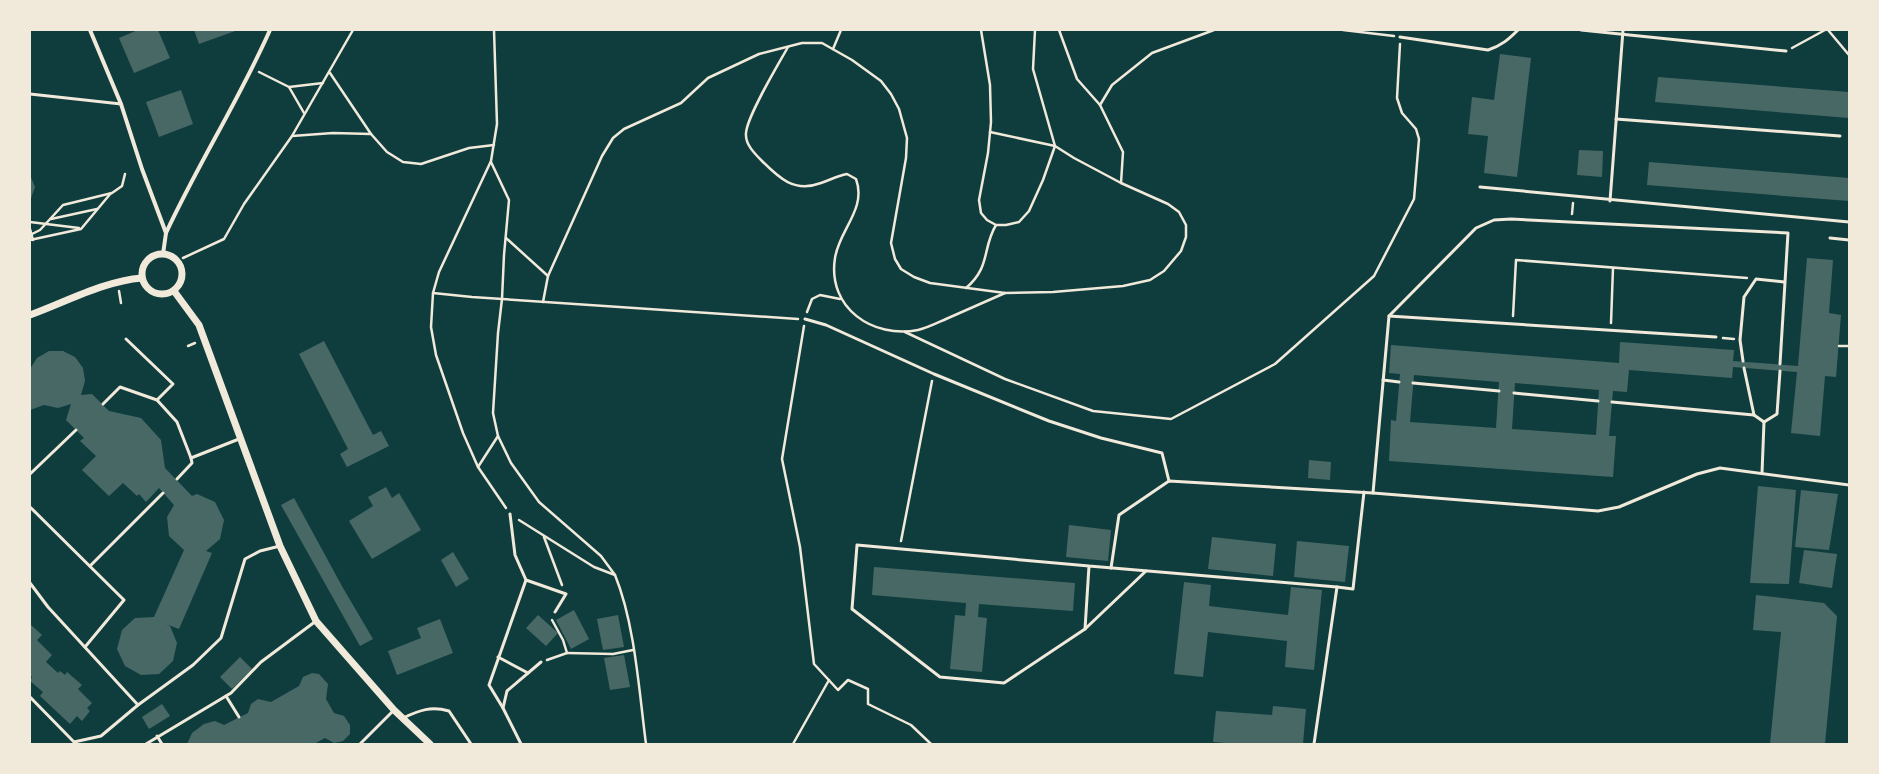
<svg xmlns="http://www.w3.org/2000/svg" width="1879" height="774" viewBox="0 0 1879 774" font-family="'Noto Sans',sans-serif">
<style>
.building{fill:#486865;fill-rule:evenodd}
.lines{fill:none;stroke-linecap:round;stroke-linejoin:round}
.path{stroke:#f1e9da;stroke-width:2.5}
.service{stroke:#f1e9da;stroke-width:3}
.minor{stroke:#f1e9da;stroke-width:4}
.tertiary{stroke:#f1e9da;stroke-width:7}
</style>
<rect width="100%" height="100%" fill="#0f3d3e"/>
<g class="building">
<path d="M138,30H158L170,58L134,73L119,38Z"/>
<path d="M194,30H238L199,44Z"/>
<path d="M1500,54L1531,58L1517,177L1484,173L1488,136L1468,134L1472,97L1494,100Z"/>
<path d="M1658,77L1849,92V118L1655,102Z"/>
<path d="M181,90L193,124L159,137L146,102Z"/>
<path d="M1579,150L1603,151L1602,177L1577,175Z"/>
<path d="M1649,162L1849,178V201L1647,185Z"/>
<path d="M30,175L35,187L30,201Z"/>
<path d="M1807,258L1833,260L1829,313L1841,315L1836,377L1825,376L1820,436L1791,433L1797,372L1733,367L1732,378L1629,370L1627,392L1613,391L1609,436H1616L1613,477L1389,461L1391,420L1396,421L1400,374L1389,373L1391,345L1619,363L1620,342L1734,350L1733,361L1798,366ZM1414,375L1499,382L1496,428L1410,422ZM1515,383L1599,390L1596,435L1512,429Z"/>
<path d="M324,341L373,435L381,431L389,446L347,467L340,454L348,449L299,354Z"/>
<path d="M49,351H63L75,357L83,368L85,381L81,395L92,394L109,411L141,418L161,440L165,468L192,496L197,494L215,502L224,520L220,539L206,551L212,553L179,629L166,624L170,626L177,643L173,661L159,674L141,675L125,666L117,649L122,630L135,618L154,617L184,550L169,536L167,517L174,505L159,488L146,502L139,494L137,496L123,483L109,496L82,470L96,456L80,441L84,438L66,420L71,404L58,408L44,405L30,410V369L37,358Z"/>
<path d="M1309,460L1331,462L1330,480L1308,478Z"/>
<path d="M1758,486L1796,490L1789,584L1750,583Z"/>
<path d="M386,487L392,498L399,493L421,530L372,559L349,521L373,506L368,497Z"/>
<path d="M1801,490L1838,494L1829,550L1795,547Z"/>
<path d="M294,498L343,588L373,639L360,646L281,505Z"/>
<path d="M1069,525L1111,530L1108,561L1066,557Z"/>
<path d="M1212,537L1276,544L1273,576L1208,569Z"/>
<path d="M1297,541L1349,546L1345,582L1294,577Z"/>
<path d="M1804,550L1837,554L1832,588L1799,583Z"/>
<path d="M453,552L469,579L456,587L441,560Z"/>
<path d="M874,567L1075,583L1073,611L979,604L978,617L987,618L982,672L950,669L955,615L965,616L966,603L872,595Z"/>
<path d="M1184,582L1211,585L1209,606L1288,615L1291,587L1322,590L1314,670L1285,667L1287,641L1208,632L1203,677L1174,674Z"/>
<path d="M1756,595L1824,603L1837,616L1825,744H1770L1781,632L1753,630Z"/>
<path d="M574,610L589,639L571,649L556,620Z"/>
<path d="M538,615L558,633L546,646L526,628Z"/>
<path d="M618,615L624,647L603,650L597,619Z"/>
<path d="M440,619L453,653L397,675L388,651L421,638L417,628Z"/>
<path d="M31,625L42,635L37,640L52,655L46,662L58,673L60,671L65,675L67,672L82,685L78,689L92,703L87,708L90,711L82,721L77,716L70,724L40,696L43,692L30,681L32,677L30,675Z"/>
<path d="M624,655L630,687L610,690L604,658Z"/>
<path d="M240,657L252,669L232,689L220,677Z"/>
<path d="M312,673L319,674L328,684L326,699L334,713L344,716L350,725V734L343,741L334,743L325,738L314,744H187L192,733L204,724L215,721L224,725L248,713L251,704L258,699L271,702L299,686L303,677Z"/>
<path d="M162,704L170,716L149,729L142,717Z"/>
<path d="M1273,706L1306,709L1303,744H1239L1213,742L1216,711L1272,715Z"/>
</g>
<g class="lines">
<g class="path">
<path d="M494,30L497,124L491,161L439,272L433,293L431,327L436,355L463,433L478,467L506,508"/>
<path d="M981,30L990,85L991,122L988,153L979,200L981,213L987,220L996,225H1006L1019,222L1029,211L1043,180L1055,146L1033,69L1035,30"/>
<path d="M1059,30L1077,79L1100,105L1123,152L1121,183"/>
<path d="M1343,30L1394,36"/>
<path d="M1828,30L1849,55"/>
<path d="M788,47C778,65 747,116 746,133C745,144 754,153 762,161C779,178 794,193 821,183C830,180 837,176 847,174L856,179C867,209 839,230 835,258C827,308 873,339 918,330C927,328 937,323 946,319C966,310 985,302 1005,293"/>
<path d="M1792,48L1825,30"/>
<path d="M833,49L841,30"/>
<path d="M259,72L289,87L304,113"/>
<path d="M289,87L323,83"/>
<path d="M1100,105L1112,85L1152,53L1214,30"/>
<path d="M371,134L387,152L403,162L421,164L469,148L494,145"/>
<path d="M292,136L333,133L371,134L330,73"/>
<path d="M491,162L509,200L504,255L502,299L498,333L493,413L498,436L511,463L539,502L601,556L615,575"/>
<path d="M1572,214L1573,203"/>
<path d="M51,219L97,209"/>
<path d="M30,222L79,228"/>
<path d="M30,229L33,240"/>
<path d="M30,235L40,230L63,205L112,193L122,186L125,174"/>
<path d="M506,238L548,276"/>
<path d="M30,240L81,229L111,193"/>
<path d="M183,258L224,239L244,204L292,136L353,30"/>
<path d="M966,288C991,267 982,248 996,225"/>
<path d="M119,291L121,303"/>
<path d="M433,293L472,297L798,319"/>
<path d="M543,302L548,276L602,156L613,138L624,129L681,103L708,78L759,54L802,43H822L852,60L881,81L891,94L899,109L907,138L906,158L891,243L895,259L901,269L914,277L930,283L1005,293L1053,292L1123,286L1150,280L1164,271L1181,251L1186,237V225L1179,212L1168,204L1121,183L1074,158L1055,146L990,132"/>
<path d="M807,312L812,299L820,295L840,299"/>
<path d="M1513,316L1516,260L1747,278"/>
<path d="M1611,323L1613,268"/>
<path d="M804,326L782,459L800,547L814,664L838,690L848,680L868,689V704L911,725L931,744"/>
<path d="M905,332L1005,379L1093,411L1171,419L1275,364L1374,276L1414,199L1419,139L1416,129L1402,113L1397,98L1400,44"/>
<path d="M1723,338L1734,339"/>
<path d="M188,346L195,343"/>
<path d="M1839,346H1849"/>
<path d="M478,467L498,436"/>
<path d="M519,520L594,567L615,575C635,624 639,691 646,744"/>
<path d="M544,537L562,585"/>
<path d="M901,541L932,381"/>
<path d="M567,653L613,654L633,650"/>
<path d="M547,660L567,653L563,640L552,620"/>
<path d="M793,744L829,680"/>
</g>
<g class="service">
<path d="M1581,30L1786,51"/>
<path d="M1400,37L1488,50C1501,46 1509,39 1518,30"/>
<path d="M30,94L121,104"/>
<path d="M1616,119L1840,136"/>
<path d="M1480,187L1849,222"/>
<path d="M1610,201L1623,30"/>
<path d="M1830,238L1849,240"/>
<path d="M1389,316L1716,337"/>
<path d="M805,319L826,325L934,374L1049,421L1101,438L1162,453L1169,481"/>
<path d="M126,339L173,384L157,400"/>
<path d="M1743,361L1740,340L1744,297L1756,279L1784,282"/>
<path d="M1744,368L1754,415"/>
<path d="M1383,380L1399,382"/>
<path d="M1413,383L1499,391"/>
<path d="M1514,393L1598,401"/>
<path d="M1612,402L1754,415L1764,422"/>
<path d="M103,404L120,387L157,400L177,422L191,458L239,439"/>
<path d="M1764,422L1777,414L1780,371"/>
<path d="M1762,473L1764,422"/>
<path d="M30,474L76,430"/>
<path d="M177,479L192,463L191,458"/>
<path d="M1373,493L1389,316L1476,228L1494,220L1511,219L1788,233L1780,364"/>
<path d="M30,507L124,600L85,647"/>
<path d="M510,514L515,555L526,580"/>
<path d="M90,566L163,493"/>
<path d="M1089,566L857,545L852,609L940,677L1004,683L1085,629L1089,566L1337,587"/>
<path d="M1111,568L1119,515L1169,481L1373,493L1598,511L1619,507L1697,474L1720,468L1849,485"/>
<path d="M30,583L48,607L138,705"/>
<path d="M1085,629L1146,571"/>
<path d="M498,657L528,673"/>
<path d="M226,696L239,717"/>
<path d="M30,697L74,742L101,736L138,705L193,665L221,638L245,559L260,551L280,546"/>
<path d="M503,708L489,685L526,580L566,594L555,612"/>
<path d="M403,718C420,710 431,706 449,711L471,744"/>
<path d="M157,736L162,744"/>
<path d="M146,744L231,693L261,662L316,621"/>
<path d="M360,744L394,710"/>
<path d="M521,744L503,708L507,691L541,662"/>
<path d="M1314,744L1337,587L1353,589L1364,492"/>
</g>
<g class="minor">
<path d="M90,30L121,104L142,169L166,233L163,254"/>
<path d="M166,233C198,164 239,100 270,30"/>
</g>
<g class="tertiary">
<circle cx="162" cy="274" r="20"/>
<path d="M174,291L199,325L280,546L316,621L394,710L430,744"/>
<path d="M30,315C66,302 104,281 142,278"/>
</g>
</g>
<rect width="1879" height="774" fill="none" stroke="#f1e9da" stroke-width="62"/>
</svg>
